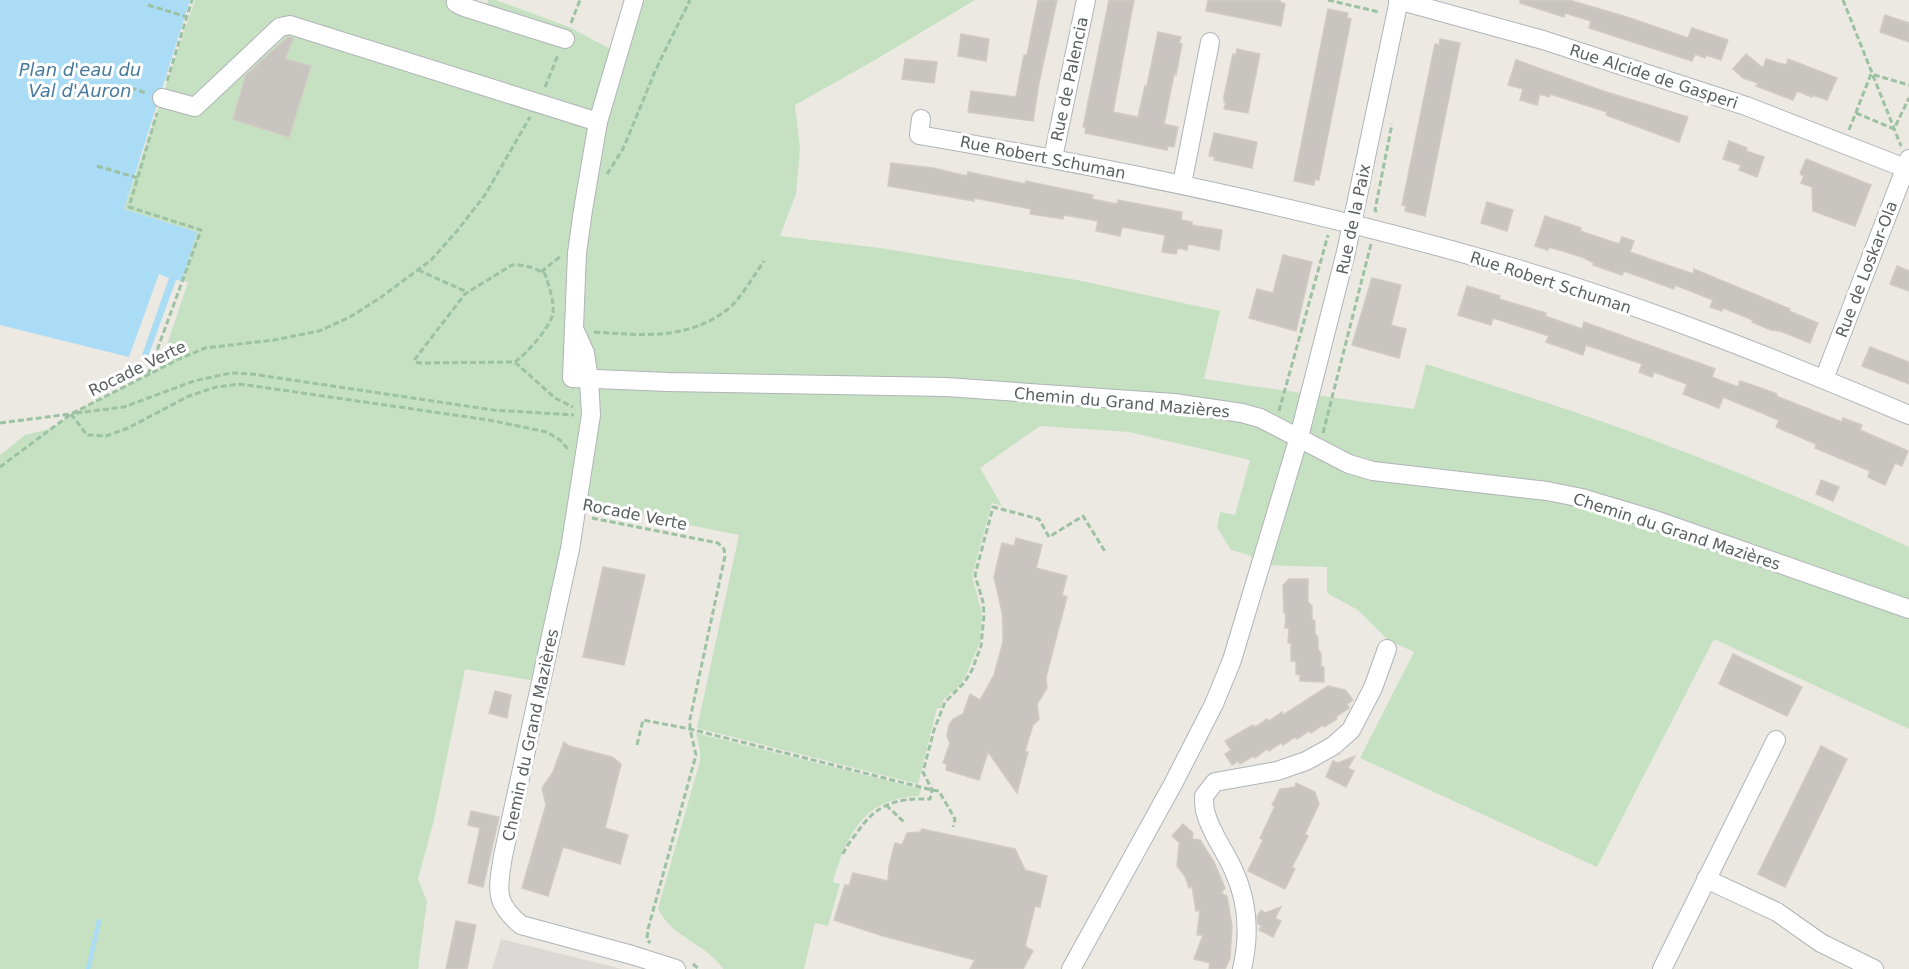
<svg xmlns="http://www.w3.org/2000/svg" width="1909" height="969" viewBox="0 0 1909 969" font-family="'DejaVu Sans',sans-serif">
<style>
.industrial{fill:#dbd8d5}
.green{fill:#c5e1c2}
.water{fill:#aadcf5}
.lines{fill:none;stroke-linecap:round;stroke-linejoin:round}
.stream{stroke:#aadcf5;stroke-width:4.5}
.building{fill:#c8c4c0;stroke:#d0cac2;stroke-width:1.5}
.minor-casing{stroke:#b0b4b7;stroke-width:20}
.path{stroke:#9cc1a3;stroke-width:3;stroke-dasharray:6 3;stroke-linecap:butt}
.minor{stroke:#fff;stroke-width:18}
.labels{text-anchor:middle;stroke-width:6;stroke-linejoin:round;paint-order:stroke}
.street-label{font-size:16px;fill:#5b5f62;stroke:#fff}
.water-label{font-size:18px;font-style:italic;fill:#47799c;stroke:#fff}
</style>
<rect width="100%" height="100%" fill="#ece9e3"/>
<path class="industrial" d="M501,939L622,969H492Z"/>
<g class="green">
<path d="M195,0H463L486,8L488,0H496L569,27L616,52L634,0H975L875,60L795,105L800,149L796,194L780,236L880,248L1077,280L1220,311L1204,379L1414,409L1426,364C1487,384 1548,402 1609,424C1710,460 1811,501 1909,547V729L1714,639L1597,867L1360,758L1414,652L1388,640L1358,610L1327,593V567L1261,565L1249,555L1231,550L1217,527L1220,512L1235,515L1250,460L1129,432L1040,426L980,468L1002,506L992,503L972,576L982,614L980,642L965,677L959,686L943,700L941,708H937L918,784L697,728L739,535L593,506H578L541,682L465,669L434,820L418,879L427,901L418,969H0V455L25,435L53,428L71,414L159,369L188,282L182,281L197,232L124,209Z"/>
<path d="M696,733L921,789L919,796C863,798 847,835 833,882L840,884L828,926L815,923L804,969H723C706,943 671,938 658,908L700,761V751Z"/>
</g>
<path class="water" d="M0,0H190L124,209L197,232L182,281L176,280L148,357L142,355L169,278L159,274L129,357L0,325Z"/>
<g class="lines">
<path class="stream" d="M88,969L99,921"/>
</g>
<g class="building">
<path d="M1038,0H1057L1039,83L1033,121L968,112L971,91L1016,97L1024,55H1027Z"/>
<path d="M1109,0H1134L1113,112L1138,117L1145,86H1147L1158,32L1181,37L1179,43L1182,44L1176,75L1174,74L1164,124L1178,127L1174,147L1168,146L1167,150L1085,133L1086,127H1083Z"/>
<path d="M1208,0H1280V2L1285,4L1281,26L1206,11Z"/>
<path d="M1520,0H1569L1627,17L1688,38L1692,28L1728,40L1721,60L1706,55L1705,58L1695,54L1692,61L1589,28L1591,21L1565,13L1564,17L1520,3Z"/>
<path d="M1328,9L1348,13L1347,18L1351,19L1319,180L1315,179L1314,185L1294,181Z"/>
<path d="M1885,15L1909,23V42L1880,32Z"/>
<path d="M961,34L989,39L986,61L958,56Z"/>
<path d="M288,37L293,38L285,59L311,66L289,137L233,119L246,75Z"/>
<path d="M1440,39L1460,43L1425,216L1405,211L1406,206L1402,205L1435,44L1439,45Z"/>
<path d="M1237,49L1260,54L1248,113L1224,109L1226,102H1224V96L1233,54L1236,55Z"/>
<path d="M1746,54L1763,68L1766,59L1786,65L1788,59L1837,78L1827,100L1813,95L1812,97L1797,91L1793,100L1756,86L1758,83L1743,78L1733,69Z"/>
<path d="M905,59L937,62L934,83L902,79Z"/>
<path d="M1516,60L1603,91L1688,117L1679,142L1606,115L1607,112L1550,94L1549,97L1540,94L1537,105L1520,100L1523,89L1508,85Z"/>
<path d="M1214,133L1257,142L1252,168L1214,160L1215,157L1209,156Z"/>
<path d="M1729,141L1747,148L1746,151L1764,157L1757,177L1739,170L1741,165L1723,159Z"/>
<path d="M1806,159L1871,185L1855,226L1813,211L1812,187L1801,183L1804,176L1800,174Z"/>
<path d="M891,163L933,168L967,176L968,172L1025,184L1026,181L1093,195L1092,199L1117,204L1118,200L1182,212L1181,220L1192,222V225L1222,230L1219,250L1188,244L1187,250L1178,248L1176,254L1162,252L1165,235L1122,227L1120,236L1096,231L1098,221L1064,215L1063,219L1030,214L1031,209L974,198V201L888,186Z"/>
<path d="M1487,202L1513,210L1507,231L1481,223Z"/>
<path d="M1545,216L1581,228L1580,231L1619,244L1622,237L1634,241L1630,252L1693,274L1694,269L1790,309L1789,311L1818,323L1810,343L1780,331L1771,330L1752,322L1753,320L1723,308L1722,311L1710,307L1713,300L1675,285L1674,289L1624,271L1622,275L1593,265L1594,263L1582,257L1549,247L1548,250L1535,246Z"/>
<path d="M1283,255L1312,262L1296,331L1249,318L1257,289L1273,293Z"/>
<path d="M1897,266L1909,271V291L1890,284Z"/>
<path d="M1372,278L1401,285L1391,325L1406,329L1399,358L1352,345Z"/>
<path d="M1467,286L1500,296L1499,299L1546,313L1545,316L1582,329L1584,322L1702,364L1715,369L1712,377L1738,387L1740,381L1758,387L1777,394L1776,396L1842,422L1843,418L1862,425L1860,430L1908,451L1902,466L1895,463L1885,485L1868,477L1870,471L1815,448L1816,444L1776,427L1779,420L1723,397L1719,408L1683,394L1687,384L1654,372L1652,377L1639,372L1642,364L1586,345L1583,355L1546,342L1549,336L1493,318L1491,325L1458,315Z"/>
<path d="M1870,347L1909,362V384L1862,366Z"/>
<path d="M1821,480L1839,487L1833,501L1816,494Z"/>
<path d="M1016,538L1042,545L1036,568L1067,576L1062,595L1067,597L1046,677L1047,688L1037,704L1039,719L1033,725L1025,751L1028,752L1017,793L988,752L979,780L946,770L947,764L943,763L950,743L947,736L949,725L953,719L963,714L970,694L980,700L994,675L1003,642V627L1002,612L994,577L1002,543L1014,546Z"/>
<path d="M603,567L645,575L624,665L583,657Z"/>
<path d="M1289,579H1308V602L1312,606V619L1315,621V634L1318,637V649L1321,653V665L1324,668V682L1300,681V675L1296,674V661H1291V643H1288L1289,628H1285L1286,613H1284L1283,585Z"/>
<path d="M1733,654L1802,687L1787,716L1719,684Z"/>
<path d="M1328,686L1345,690L1353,700L1347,704L1349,708L1336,717L1337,719L1324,727L1323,725L1311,733L1309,731L1297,739L1295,737L1283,745L1281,743L1269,751L1267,749L1255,758L1253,756L1240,764L1238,761L1232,765L1225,754L1231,750L1225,741L1253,725L1255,727L1267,719L1269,721L1282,712L1283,715Z"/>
<path d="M495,691L511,695L507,718L489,713Z"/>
<path d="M564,742L569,746L612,757L621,764L605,828L628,835L620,864L563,847L548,896L522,888L546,805L542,788L553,772Z"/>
<path d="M1821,746L1847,759L1785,887L1758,874Z"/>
<path d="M1355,756L1348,768L1354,771L1346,787L1326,777L1333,761L1338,763Z"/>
<path d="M1296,783L1315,792L1319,804L1305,834L1308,836L1292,867L1295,869L1285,889L1248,871L1263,840L1260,838L1275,806L1272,805L1280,789L1295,787Z"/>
<path d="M471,811L499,817L483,887L468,883L480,828L468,825Z"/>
<path d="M1183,824L1193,833L1192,839L1200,840L1214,862L1225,888L1221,893L1227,896L1232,926L1230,958L1225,969H1209L1210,963L1194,959L1203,935H1197L1200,910L1196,911L1192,886L1189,888L1185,876L1177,866L1179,845L1181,844L1172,836Z"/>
<path d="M922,829L1015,849L1025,870L1047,876L1040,907L1035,906L1025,946L1033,951L1023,969H970L975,960L883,936L834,920L845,885L849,886L853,873L888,881L889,866L895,843L902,845L907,833L920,832Z"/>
<path d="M1281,907L1275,918L1281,921L1273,937L1259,930L1262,926L1258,924L1257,917L1261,910L1265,913Z"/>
<path d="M456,921L476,925L467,969H446Z"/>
</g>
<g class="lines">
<defs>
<g id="minor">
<path d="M456,0V3L464,7L565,39"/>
<path d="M634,0L598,122L583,210L577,253L572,378L668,382L946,387L1174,403L1242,413L1260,418L1349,464L1373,471L1547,491L1582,498L1655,520L1909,609"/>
<path d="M1398,0L1543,40L1746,106L1905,168"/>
<path d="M162,98L195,107L280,27L290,25L598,122"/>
<path d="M921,119L919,135C1118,169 1317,210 1511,267C1647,307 1779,360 1909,415"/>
<path d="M1053,158L1086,0"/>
<path d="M1182,184L1210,42"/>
<path d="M575,331L585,353L589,379L591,415L570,549L503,856C498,889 493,902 521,925L632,955L676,969"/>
<path d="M1824,379L1909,159"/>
<path d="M1706,879L1777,912L1821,943L1874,969"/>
<path d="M1071,969L1173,784L1214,704L1232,660L1299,437L1346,252L1399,0"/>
<path d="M1242,969C1250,935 1248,901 1233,869C1225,851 1211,833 1206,814C1204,809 1204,802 1204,796L1215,782L1277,771L1306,761L1333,746L1351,730L1373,688L1387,649"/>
<path d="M1662,969L1776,740"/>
</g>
</defs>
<use href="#minor" class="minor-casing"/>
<g class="path">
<path d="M1328,0L1379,12"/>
<path d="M1843,0L1901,146"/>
<path d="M148,5L187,17"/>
<path d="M571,23L580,0"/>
<path d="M167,81L192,0"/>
<path d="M122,85L146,93"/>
<path d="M545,87L558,55"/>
<path d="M1856,113L1894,129L1909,98"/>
<path d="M1849,130L1871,74L1909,85"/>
<path d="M97,166L138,178"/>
<path d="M607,174L623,149L656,69L690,0"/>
<path d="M1377,212L1375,210L1392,124"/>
<path d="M418,270L467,292"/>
<path d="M541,272L561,256"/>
<path d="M594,332C643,335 686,341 728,309C739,301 755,274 764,261"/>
<path d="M515,362C526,354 552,326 553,312C554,300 549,286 545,274C536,268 523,264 512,265L465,294L415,359V362L420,363L515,362L555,398L573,407"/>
<path d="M148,375L201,230L129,207L157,113"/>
<path d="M1279,411L1328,235"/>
<path d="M76,413L124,407L194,381L231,373L252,374L493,410L574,415"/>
<path d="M71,414L87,435L106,436L128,428L189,396L216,387L240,384L489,420L547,432L560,440L568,449"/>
<path d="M0,423L70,414"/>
<path d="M1323,433L1371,244"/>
<path d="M0,467L71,414L179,359L205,348L274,340L319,331L350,317L380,298L431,260L457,231L485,195L530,117"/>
<path d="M592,518L718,543L724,549L725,556L690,719V729L696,755L648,929L647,939L650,943"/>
<path d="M637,745L643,720L690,729L932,790L939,791L955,819L953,827"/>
<path d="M886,805L904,822"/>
<path d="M843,854C846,847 851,840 856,834C876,804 895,798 930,799L932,790L923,772L934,730L945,702L964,683L972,670L981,646L984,615L983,602L975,575L993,507L1039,519L1049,537L1083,516L1106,553"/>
<path d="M693,964L699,969"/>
</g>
<use href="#minor" class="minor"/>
</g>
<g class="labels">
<g class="street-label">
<text transform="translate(1654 76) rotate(18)" y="6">Rue Alcide de Gasperi</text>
<text transform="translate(1069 79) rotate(-78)" y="6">Rue de Palencia</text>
<text transform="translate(1043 157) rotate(11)" y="6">Rue Robert Schuman</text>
<text transform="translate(1353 219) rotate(-78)" y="6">Rue de la Paix</text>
<text transform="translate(1866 269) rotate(-69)" y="6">Rue de Loskar-Ola</text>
<text transform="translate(1551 282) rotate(18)" y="6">Rue Robert Schuman</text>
<text transform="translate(137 368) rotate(-26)" y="6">Rocade Verte</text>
<text transform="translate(1122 402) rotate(5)" y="6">Chemin du Grand Mazières</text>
<text transform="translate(635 514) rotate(11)" y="6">Rocade Verte</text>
<text transform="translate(1677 531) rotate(18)" y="6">Chemin du Grand Mazières</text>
<text transform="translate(530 735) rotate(-78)" y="6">Chemin du Grand Mazières</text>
</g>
<g class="water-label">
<text x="80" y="76">Plan d'eau du<tspan x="80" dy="21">Val d'Auron</tspan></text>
</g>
</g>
</svg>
